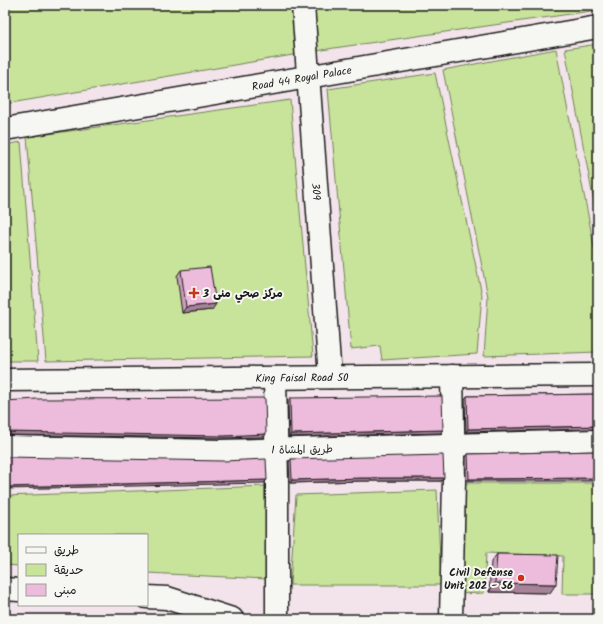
<svg xmlns="http://www.w3.org/2000/svg" width="603" height="624" viewBox="0 0 603 624" font-family="Kalam,'Playpen Sans Arabic',sans-serif">
<style>
.green{fill:#c8e39a;stroke:#72805b}
.lines{fill:none;stroke-linecap:round;stroke-linejoin:round}
.minor-casing{stroke:#1c1c1c;stroke-width:25}
.major-casing{stroke:#1c1c1c;stroke-width:25}
.minor{stroke:#f6f6f2;stroke-width:22}
.major{stroke:#f6f6f2;stroke-width:22}
.wall{fill:#cca1bc;stroke:#1c1c1c}
.shaded-wall{fill:#a68399;stroke:#1c1c1c}
.building{fill:#edbbdb;stroke:#1c1c1c}
.poi-dot{fill:#c8321e;stroke:#f6f6f2;stroke-width:1.5}
.labels{text-anchor:middle;stroke-width:4;stroke-linejoin:round;paint-order:stroke}
.street-label{font-size:11px;fill:#1c1c1c;stroke:#f6f6f2}
.poi-label{font-size:11px;font-weight:bold;fill:#1c1c1c;stroke:#f6f6f2;text-anchor:start}
</style>
<rect width="100%" height="100%" fill="#f3e4eb"/>
<filter id="ink" filterUnits="userSpaceOnUse"><feTurbulence type="fractalNoise" baseFrequency=".025" numOctaves="2"/><feDisplacementMap in="SourceGraphic" scale="8" xChannelSelector="R" yChannelSelector="G"/><feConvolveMatrix kernelMatrix="1 2 1 2 8 2 1 2 1" color-interpolation-filters="sRGB"/></filter>
<g filter="url(#ink)">
<g class="green">
<path d="M5,5H598V10L334,48L5,104Z"/>
<path d="M598,44V224L565,49Z"/>
<path d="M556,49L598,267V352L484,356L488,297L443,70Z"/>
<path d="M435,73L482,295L477,354L382,360L380,346L351,349L328,89Z"/>
<path d="M290,100L313,356L46,361L27,137Z"/>
<path d="M21,142L38,361H5V145Z"/>
<path d="M460,483H598V594H562L563,556L486,553L484,593L456,594Z"/>
<path d="M267,486V579L147,573V535H19V566L5,565V496Z"/>
<path d="M437,490L441,585H290L296,495Z"/>
</g>
<g class="lines">
<defs>
<g id="minor">
<path id="s1" d="M303,5L330,377"/>
<path id="s2" d="M5,129L598,27"/>
<path d="M275,378L277,483V619"/>
<path id="s3" d="M5,380L598,375"/>
<path d="M5,447L221,451L598,441"/>
<path d="M451,619L454,481L452,376"/>
</g>
<g id="major">
<path d="M5,589L19,590"/>
<path d="M147,597L167,598L232,619"/>
</g>
</defs>
<use href="#minor" class="minor-casing"/>
<use href="#major" class="major-casing"/>
<use href="#minor" class="minor"/>
<use href="#major" class="major"/>
</g>
<g class="wall">
<path d="M181,270L212,310L182,313L177,276Z"/>
<path d="M598,394V429L466,432L465,399L467,396Z"/>
<path d="M290,398L441,433L289,437L288,401Z"/>
<path d="M598,451L466,481V457L468,454Z"/>
<path d="M291,459L441,481H360L290,483L289,462Z"/>
<path d="M497,554L550,593L489,592L491,562Z"/>
</g>
<g class="shaded-wall">
<path d="M216,304L212,310L182,313L186,307Z"/>
<path d="M598,426V429L466,432L468,429Z"/>
<path d="M443,430L441,433L289,437L291,434Z"/>
<path d="M5,432H7L266,434L264,437L221,438L5,435Z"/>
<path d="M362,478H444L441,481H360L290,483L292,480Z"/>
<path d="M598,478V481H466L469,479Z"/>
<path d="M267,480L264,483L5,489V487Z"/>
<path d="M495,583L556,584L550,593L489,592Z"/>
</g>
<g class="building">
<path d="M210,267L216,304L186,307L181,270Z"/>
<path d="M598,394V426L468,429L467,396Z"/>
<path d="M442,396L443,430L291,434L290,398Z"/>
<path d="M265,398L266,434L223,436L7,432H5V401L37,399Z"/>
<path d="M598,451V478L469,479L468,454Z"/>
<path d="M443,455L444,478H362L292,480L291,459Z"/>
<path d="M5,456L7,457L223,461L266,459L267,480L5,487Z"/>
<path d="M497,554L558,555L556,584L495,583Z"/>
</g>
</g>
<g class="poi-dot">
<path d="M192 287h4v4h4v4h-4v4h-4v-4h-4v-4h4z"/>
<circle cx="521" cy="578" r="4"/>
</g>
<g class="labels">
<g class="street-label">
<text dy="4" stroke="none"><textPath href="#s2" startOffset="301">Road 44 Royal Palace</textPath></text>
<text dy="4" stroke="none"><textPath href="#s1" startOffset="187">309</textPath></text>
<text dy="4" stroke="none"><textPath href="#s3" startOffset="297">King Faisal Road 50</textPath></text>
<text transform="translate(302 449) rotate(-1)" y="4">طريق المشاة 1</text>
</g>
<g class="poi-label">
<text x="203" y="297">مركز صحي منى 3</text>
<text x="513" y="576" text-anchor="end">Civil Defense<tspan x="513" dy="13">Unit 202 - 56</tspan></text>
</g>
</g>
<rect width="603" height="624" fill="none" stroke="#f6f6f2" stroke-width="20"/>
<rect x="10" y="10" width="583" height="604" fill="none" stroke="#1c1c1c" stroke-width="1.5" filter="url(#ink)"/>
<rect x="18" y="534" width="130" height="72" fill="#f6f6f2" stroke="#9f9f9c"/>
<rect x="26" y="547" width="20" height="6" fill="#f6f6f2" stroke="#9f9f9c"/>
<text x="54" y="554" font-size="12" fill="#1c1c1c">طريق</text>
<rect x="26" y="564" width="20" height="12" fill="#c8e39a" stroke="#9f9f9c"/>
<text x="54" y="574" font-size="12" fill="#1c1c1c">حديقة</text>
<rect x="26" y="584" width="20" height="12" fill="#edbbdb" stroke="#9f9f9c"/>
<text x="54" y="594" font-size="12" fill="#1c1c1c">مبنى</text>
</svg>
